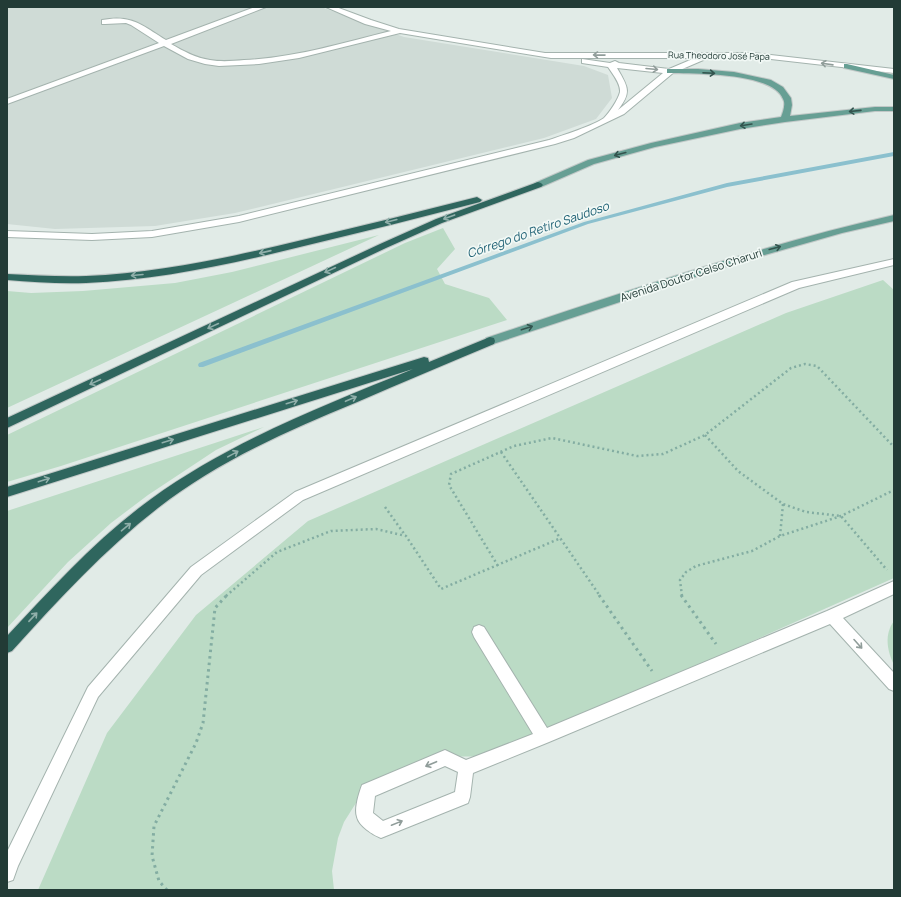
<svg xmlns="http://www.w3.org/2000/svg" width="901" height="897" viewBox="0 0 901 897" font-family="Manrope,sans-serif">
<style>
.built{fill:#cfdbd6}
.green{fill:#bbdbc5}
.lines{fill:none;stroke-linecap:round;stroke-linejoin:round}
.stream{fill:#8bc0ce;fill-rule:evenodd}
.minor-casing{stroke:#a4b3ae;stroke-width:2}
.major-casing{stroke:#c1c8c7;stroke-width:2}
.highway-casing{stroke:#c1c8c7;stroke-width:2}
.path-far1{stroke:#83ada2;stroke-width:2.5;stroke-dasharray:2 3;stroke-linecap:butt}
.path{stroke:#83ada2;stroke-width:3;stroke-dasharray:2.5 4;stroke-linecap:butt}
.minor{fill:#fff;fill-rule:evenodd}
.major{fill:#679f94;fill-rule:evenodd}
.highway{fill:#2f665e;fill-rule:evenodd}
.oneway{stroke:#909d9a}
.oneway2{stroke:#33544e}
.oneway3{stroke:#90afaa}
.labels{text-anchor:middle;stroke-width:3.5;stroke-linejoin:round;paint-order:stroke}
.far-street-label{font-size:9px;fill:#223b36;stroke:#f1f8f5}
.street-label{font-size:11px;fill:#223b36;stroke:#f1f8f5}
.water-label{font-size:12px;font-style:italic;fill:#1f6174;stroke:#f1f8f5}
</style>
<rect width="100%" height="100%" fill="#e1ebe7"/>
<path class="built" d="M7,7H321L404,37L584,66L608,75L612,98L596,119L544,138L235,213L155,226L55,229L7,224Z"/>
<g class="green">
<path d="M443,228L455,249L437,269L445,284L489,298L507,320L61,466L7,482V435L405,243Z"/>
<path d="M379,235L7,408V291L31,293L83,291L175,283L232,272Z"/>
<path d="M883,280L894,290V578L501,753C483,757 472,757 453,756L361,795L344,822L338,838L332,871L334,890H38L107,733L196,615L308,521L786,313Z"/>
<path d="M264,427L216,450L148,495L111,523L68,562L7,628V511Z"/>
<path d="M894,621V665C887,651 884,634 894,621Z"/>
</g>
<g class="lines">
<path class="stream" d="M894,152V156L727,187L588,224L203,367H199L198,365L199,363L584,222L727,183Z"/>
<defs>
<g id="minor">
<path d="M255,7H266L171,44C183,51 196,58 210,60C221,62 233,61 244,60C294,58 342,43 391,31L365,24L326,7H336L371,20L399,29L545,53H753L894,69V73L753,57L708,58L673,73L624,114L574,138L555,144L239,222L152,237L92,240L7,237V231L92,234L152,231L239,216L549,140C561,136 595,125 604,118C609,113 618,100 620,92C621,84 612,73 608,67L582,63V59L610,63L615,61L619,63L669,69L695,58H551L400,33L299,58L259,64L219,66L205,64L188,59L164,46L7,104V99L159,43L131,25L126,23L105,24H102V20C132,14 143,26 166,40ZM617,68L663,73L618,110C632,92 628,87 617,68Z"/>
<path d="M894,259V265L799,288L303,500L201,575L98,697L18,866L13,880L7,882V852L88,687L191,567L295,492L792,282Z"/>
<path d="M894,581V594L843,618L894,673V691L889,689L830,624L549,742L473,773L470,797L468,803L381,838C373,835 359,826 357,817C354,809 359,793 362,785L445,750L466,760L533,734L474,637L472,632L474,627L479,625L484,627L547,728L827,611ZM445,766L458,772L455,792L383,821L373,813L375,796Z"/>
</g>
<g id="major">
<path d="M844,64H847L894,75V79L844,68Z"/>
<path d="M667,69H698L734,72L771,80L783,87L791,98L792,105L790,116L875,107H894V111H875L785,122L740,129L655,147L594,164L541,187H535L533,185L535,183L588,160L651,143L740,123L781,117C783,112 786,104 783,99C772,72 695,74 670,73H667Z"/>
<path d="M894,215V221L842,233L744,261L490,345L486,344L485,341L486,338C621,293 755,247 894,215Z"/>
</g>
<g id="highway">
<path d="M538,182L541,183L543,185L541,187L442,223L386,248L7,428V418L380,244L436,219Z"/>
<path d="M477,197L482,200L480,202C422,217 363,232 304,246C232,264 159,280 86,283C59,284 33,282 7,280V274C33,275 59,277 86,276C157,273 228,258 298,241C358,227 417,212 477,197Z"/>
<path d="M490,337L494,338L495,341L494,344C448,363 401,383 355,403C287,431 217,462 158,508C104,550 58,600 12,651L7,653V636C52,588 97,538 151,499C231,441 323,406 413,369L7,497V487L424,357L428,358L429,362Z"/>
</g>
</defs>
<use href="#minor" class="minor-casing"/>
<use href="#major" class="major-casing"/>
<use href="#highway" class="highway-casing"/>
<g class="path-far1">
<path d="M705,435L738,471L783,504L806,512L841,516L887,570"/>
<path d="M501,452L600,596"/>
<path d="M385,507L405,535"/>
<path d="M780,536L783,504"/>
<path d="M498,566L449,485L451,474L514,446L552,438L637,456L663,454L705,435L791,368L805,364L817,366L894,447"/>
<path d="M226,596L277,552L331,531L376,529L406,536L441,589L561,538"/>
<path d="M682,596L680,580L686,572L696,566L752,551L780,536L841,516L894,490"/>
</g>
<g class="path">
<path d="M599,595L652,671"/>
<path d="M681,595L716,644"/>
<path d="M167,890L159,881L152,856L154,826L196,743L203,723L215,608L227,595"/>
</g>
<use href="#minor" class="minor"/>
<use href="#major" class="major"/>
<use href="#highway" class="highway"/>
</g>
<defs><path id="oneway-shaft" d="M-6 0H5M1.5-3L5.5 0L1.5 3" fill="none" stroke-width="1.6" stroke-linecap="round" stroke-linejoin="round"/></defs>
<g class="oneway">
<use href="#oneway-shaft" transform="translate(599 55) rotate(-179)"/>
<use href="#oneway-shaft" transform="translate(827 64) rotate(-172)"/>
<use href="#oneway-shaft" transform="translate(652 69) rotate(5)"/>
<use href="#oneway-shaft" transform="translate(858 644) rotate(48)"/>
<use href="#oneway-shaft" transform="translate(431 764) rotate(157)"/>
<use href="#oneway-shaft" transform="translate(397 823) rotate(-22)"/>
</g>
<g class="oneway2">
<use href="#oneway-shaft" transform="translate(709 73) rotate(3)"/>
<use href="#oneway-shaft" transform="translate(855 111) rotate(174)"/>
<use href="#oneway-shaft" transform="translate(746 125) rotate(171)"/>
<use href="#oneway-shaft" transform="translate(620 154) rotate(165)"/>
<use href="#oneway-shaft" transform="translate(775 248) rotate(-15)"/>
<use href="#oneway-shaft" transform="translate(527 328) rotate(-18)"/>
</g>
<g class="oneway3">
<use href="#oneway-shaft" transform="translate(449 217) rotate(160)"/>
<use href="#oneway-shaft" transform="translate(391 221) rotate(166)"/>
<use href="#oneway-shaft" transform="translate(265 252) rotate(167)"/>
<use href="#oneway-shaft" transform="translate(330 270) rotate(155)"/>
<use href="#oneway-shaft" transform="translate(137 275) rotate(175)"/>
<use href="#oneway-shaft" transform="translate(213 326) rotate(155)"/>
<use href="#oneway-shaft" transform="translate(95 382) rotate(155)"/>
<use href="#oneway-shaft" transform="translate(351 399) rotate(-23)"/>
<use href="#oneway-shaft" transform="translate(292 402) rotate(-17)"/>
<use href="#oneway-shaft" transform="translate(168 441) rotate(-17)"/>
<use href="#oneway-shaft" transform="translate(233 454) rotate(-29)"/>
<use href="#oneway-shaft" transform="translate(44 480) rotate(-18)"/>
<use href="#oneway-shaft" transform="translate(126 527) rotate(-40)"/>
<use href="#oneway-shaft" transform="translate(33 617) rotate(-47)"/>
</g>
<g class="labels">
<g class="far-street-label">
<text transform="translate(719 56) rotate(1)" y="3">Rua Theodoro José Papa</text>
</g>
<g class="street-label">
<text transform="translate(691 275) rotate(-18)" y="4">Avenida Doutor Celso Charuri</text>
</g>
<g class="water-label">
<text transform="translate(538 230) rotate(-19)" y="4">Córrego do Retiro Saudoso</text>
</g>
</g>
<rect width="901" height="897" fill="none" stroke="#223b36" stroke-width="16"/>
</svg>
